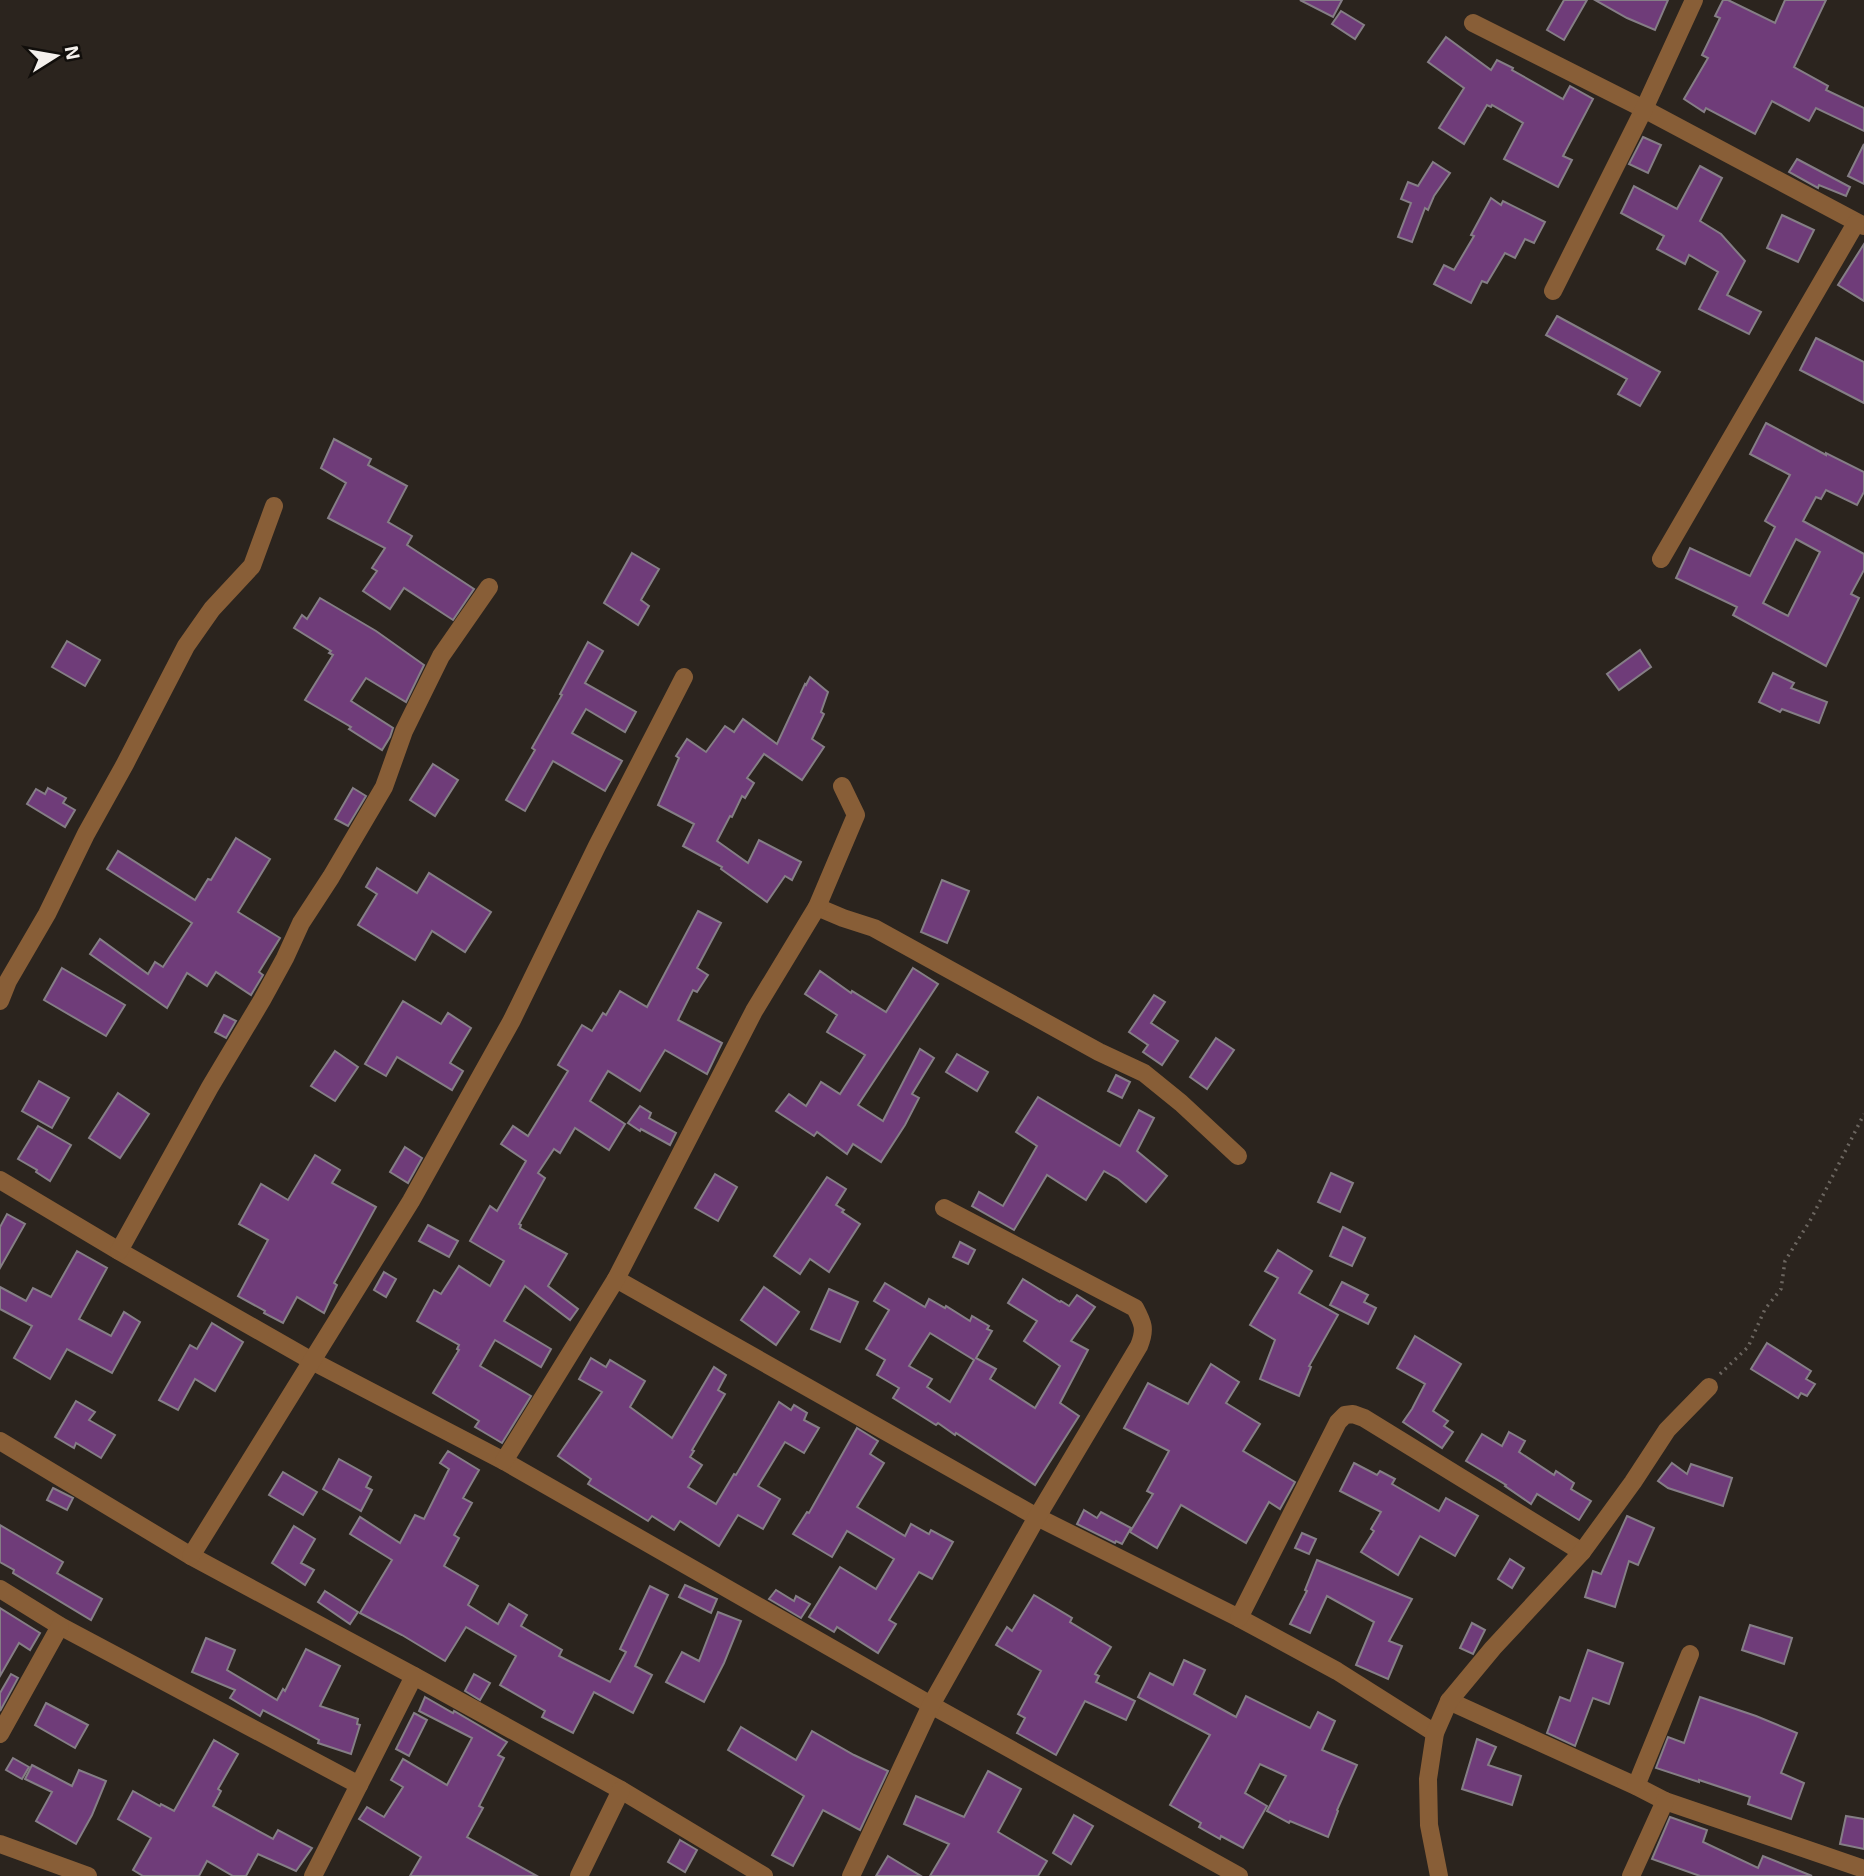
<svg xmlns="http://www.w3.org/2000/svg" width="1864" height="1876" viewBox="0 0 1864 1876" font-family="'Exo 2',sans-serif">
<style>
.building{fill:#6f3c79;stroke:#857e86;stroke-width:2;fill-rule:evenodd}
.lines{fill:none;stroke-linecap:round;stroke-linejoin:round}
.path{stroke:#6c6660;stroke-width:3.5;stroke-dasharray:2 5;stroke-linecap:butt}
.minor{stroke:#885e37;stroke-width:18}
</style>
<rect width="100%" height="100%" fill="#2b241e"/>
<g class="building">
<path d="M1300,0H1342L1333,17Z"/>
<path d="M1564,0H1587L1564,40L1547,30Z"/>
<path d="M1595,0H1668L1655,30L1627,18Z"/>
<path d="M1723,0H1728L1775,23L1785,0H1826L1794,67L1828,86L1826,90L1864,108V131L1816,108L1809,121L1772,101L1755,134L1706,108L1704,112L1684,99L1708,58L1702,55L1720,18L1715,16Z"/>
<path d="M1341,11L1364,25L1355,39L1332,24Z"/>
<path d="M1446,37L1491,70L1497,60L1513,68L1512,70L1563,99L1570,86L1593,99L1563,156L1572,160L1558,187L1504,159L1523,123L1492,105L1491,107L1487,105L1464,144L1439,128L1464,88L1428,62Z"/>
<path d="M1643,137L1661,145L1648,173L1629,164Z"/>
<path d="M1864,144V184L1848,176Z"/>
<path d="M1797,159L1850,187L1846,196L1819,185L1818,188L1789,172Z"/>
<path d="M1433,162L1450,173L1434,196L1428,210L1425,208L1412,242L1398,237L1411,203L1401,199L1408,182L1418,186Z"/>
<path d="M1700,166L1722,178L1700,221L1721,234L1745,261L1727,295L1761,312L1749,334L1699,309L1718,272L1689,255L1685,264L1657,249L1664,236L1621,213L1634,186L1677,209Z"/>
<path d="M1491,198L1501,205L1503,201L1545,222L1534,243L1525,239L1515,258L1505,253L1487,283L1482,281L1471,303L1434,284L1444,265L1454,270L1474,236L1471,235Z"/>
<path d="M1782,215L1814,230L1798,262L1767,248Z"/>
<path d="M1864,244V301L1838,285Z"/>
<path d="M1557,316L1660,372L1640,406L1618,394L1627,379L1546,335Z"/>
<path d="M1816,338L1864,362V403L1800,370Z"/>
<path d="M1766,423L1826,455V453L1864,472V492L1857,505L1826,490L1821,499L1816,497L1803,521L1864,554V570L1851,594L1859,598L1826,666L1733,615L1737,607L1676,578L1690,548L1750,576L1775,527L1765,521L1790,475L1750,454ZM1796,539L1820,552L1788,616L1763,603Z"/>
<path d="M334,439L371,459L368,465L407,486L388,522L412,536L407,545L474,589L453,620L404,588L390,609L363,591L377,571L372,568L385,548L328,518L346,483L321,468Z"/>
<path d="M632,553L659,569L641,600L649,606L638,625L604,603Z"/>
<path d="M320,598L376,631L424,665L406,702L366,678L351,701L393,728L390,737L382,750L349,729L351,727L305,700L333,655L329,653L331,651L294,628L302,615L307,619Z"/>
<path d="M67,641L100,660L85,686L52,667Z"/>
<path d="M588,642L603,651L585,683L636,712L625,732L586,709L572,733L622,761L605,791L553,761L525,811L506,800L535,750L532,748L562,695L560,694Z"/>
<path d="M1640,650L1651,667L1619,690L1607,674Z"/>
<path d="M1773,673L1794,683L1791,688L1827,702L1819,723L1782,709L1780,712L1759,702Z"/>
<path d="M810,677L828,692L821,712L824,714L812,739L824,747L802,780L764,754L747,778L754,783L745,798L742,796L732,817L730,816L717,841L748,863L759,840L801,862L792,880L785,876L767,902L721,869L722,867L683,846L694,824L658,805L679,758L676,756L687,739L706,752L725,726L734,732L743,719L777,744L805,684L806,685Z"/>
<path d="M433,764L458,780L435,816L410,800Z"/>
<path d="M48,788L66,798L63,803L75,810L65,827L27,804L36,789L45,794Z"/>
<path d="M353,788L366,796L348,826L335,819Z"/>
<path d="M236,838L270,859L238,912L280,938L259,972L263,975L251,995L216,972L207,986L187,973L167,1008L90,954L100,939L148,974L155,962L163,967L192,923L107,869L118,851L195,900L208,879L211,880Z"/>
<path d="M377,868L417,893L429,873L491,912L465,952L432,931L415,960L358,925L377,894L366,887Z"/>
<path d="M942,880L969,891L947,943L921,932Z"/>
<path d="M698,911L721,923L697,968L708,975L697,992L693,990L678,1020L722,1043L707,1074L665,1050L640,1091L608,1071L590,1101L625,1124L609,1150L575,1128L560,1153L554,1149L538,1173L545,1178L519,1224L521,1225L520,1228L567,1254L548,1286L578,1309L570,1320L525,1286L504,1321L551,1349L541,1367L495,1340L480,1366L531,1396L502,1443L475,1427L479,1421L433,1393L459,1350L457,1349L459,1345L417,1321L434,1290L441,1294L459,1266L490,1286L504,1261L470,1241L490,1206L497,1211L526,1161L501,1144L513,1126L528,1136L568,1071L558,1065L582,1025L592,1031L603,1013L606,1015L620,991L647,1007Z"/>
<path d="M62,968L125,1005L106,1036L44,1000Z"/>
<path d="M913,968L938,984L858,1105L883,1121L920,1049L934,1058L912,1094L919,1098L905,1125L881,1162L853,1144L847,1154L817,1132L814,1136L776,1111L789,1094L806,1106L821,1082L840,1094L865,1055L827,1032L837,1015L805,994L820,971L851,993L852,991L886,1012Z"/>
<path d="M1154,995L1165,1002L1151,1023L1178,1041L1162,1065L1143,1052L1148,1045L1129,1032Z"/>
<path d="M403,1001L441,1024L448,1013L471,1028L450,1063L463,1071L452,1090L397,1057L386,1076L365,1064Z"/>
<path d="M224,1015L236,1021L226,1038L215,1032Z"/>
<path d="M1216,1038L1234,1050L1207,1089L1190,1077Z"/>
<path d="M335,1051L358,1067L335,1101L311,1086Z"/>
<path d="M957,1054L988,1072L977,1091L946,1072Z"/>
<path d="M1116,1075L1130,1082L1122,1098L1108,1091Z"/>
<path d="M39,1081L69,1098L52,1128L22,1111Z"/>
<path d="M118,1093L149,1114L120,1158L89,1138Z"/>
<path d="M1038,1097L1120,1146L1139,1110L1154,1118L1137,1151L1167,1176L1146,1202L1118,1179L1104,1171L1086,1200L1047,1175L1014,1230L972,1206L979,1192L1003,1206L1037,1146L1016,1132Z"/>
<path d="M640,1106L651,1113L649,1118L676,1133L670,1145L641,1129L640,1131L628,1123Z"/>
<path d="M38,1126L71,1145L50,1181L36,1172L37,1170L18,1159Z"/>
<path d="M405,1147L422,1158L408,1183L390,1172Z"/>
<path d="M315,1155L340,1170L332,1183L376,1207L334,1283L337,1285L324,1313L297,1297L283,1323L264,1313L265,1311L238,1296L268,1240L239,1224L261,1184L288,1200Z"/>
<path d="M1331,1173L1353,1183L1340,1212L1318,1202Z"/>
<path d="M715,1174L737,1187L718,1221L695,1208Z"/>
<path d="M827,1177L846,1189L836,1205L844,1210L842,1212L860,1224L829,1272L810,1259L800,1274L774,1256Z"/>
<path d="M7,1214L25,1224L0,1268V1227Z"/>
<path d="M428,1225L458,1241L449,1257L419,1241Z"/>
<path d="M1343,1227L1365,1238L1352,1266L1330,1256Z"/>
<path d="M960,1242L975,1250L968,1264L953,1257Z"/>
<path d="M1278,1250L1312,1271L1299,1293L1338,1315L1309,1366L1311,1367L1299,1396L1260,1379L1275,1340L1250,1325L1278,1278L1265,1271Z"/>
<path d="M77,1251L107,1268L79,1319L111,1336L124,1312L140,1322L112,1373L67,1349L50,1379L14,1358L32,1326L0,1309V1287L26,1301L33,1288L51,1297Z"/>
<path d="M384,1272L396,1279L386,1297L374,1290Z"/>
<path d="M1023,1279L1060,1302L1061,1301L1069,1306L1077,1295L1095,1307L1071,1341L1088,1350L1060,1403L1079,1416L1035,1485L956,1433L955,1435L938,1423L936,1425L893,1398L899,1388L877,1375L885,1360L866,1349L889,1310L874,1301L885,1283L925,1307L929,1299L945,1308L946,1306L970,1321L972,1316L989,1326L987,1329L992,1331L976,1358L996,1369L990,1379L1035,1408L1060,1366L1024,1341L1037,1321L1008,1303ZM930,1333L974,1360L950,1402L927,1387L932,1379L909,1366Z"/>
<path d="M1342,1282L1368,1295L1364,1302L1376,1308L1368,1324L1330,1305Z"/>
<path d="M764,1287L799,1312L776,1345L741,1320Z"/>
<path d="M829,1289L858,1302L840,1342L811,1329Z"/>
<path d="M212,1323L243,1342L215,1391L195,1379L178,1410L159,1400L190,1345L197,1349Z"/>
<path d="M1415,1336L1461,1364L1433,1411L1448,1421L1444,1426L1453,1432L1442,1448L1403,1422L1412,1409L1425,1384L1397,1368Z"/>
<path d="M1767,1343L1811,1371L1806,1379L1815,1384L1807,1396L1801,1393L1798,1398L1751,1369Z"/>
<path d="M591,1358L606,1367L610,1360L645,1381L630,1407L672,1438L714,1367L726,1375L718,1390L725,1394L692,1450L694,1451L690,1457L702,1465L688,1487L716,1504L734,1474L736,1475L779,1402L791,1410L794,1405L807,1413L804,1420L819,1428L804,1453L785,1442L758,1486L780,1499L763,1529L738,1515L719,1546L680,1521L674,1530L652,1516L648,1521L588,1484L591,1479L558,1456L602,1392L579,1379Z"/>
<path d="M1211,1364L1239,1382L1226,1403L1260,1424L1243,1451L1295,1482L1280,1509L1269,1502L1246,1543L1181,1505L1157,1548L1130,1532L1153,1494L1147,1491L1169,1451L1124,1428L1148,1383L1188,1404Z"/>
<path d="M76,1401L95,1412L89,1420L115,1435L101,1458L76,1443L74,1448L55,1437Z"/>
<path d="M857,1428L878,1441L870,1454L884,1463L857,1507L905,1536L911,1524L929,1534L931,1530L953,1542L932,1579L919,1572L889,1620L896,1624L878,1653L837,1627L834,1632L809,1617L840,1567L876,1589L894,1559L847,1531L832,1557L793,1534L807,1512L809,1513Z"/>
<path d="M1509,1432L1525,1441L1519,1452L1554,1475L1556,1471L1574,1483L1571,1489L1591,1501L1579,1520L1537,1494L1531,1504L1505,1486L1506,1485L1466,1461L1482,1434L1502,1446Z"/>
<path d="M448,1451L479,1470L463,1498L472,1503L454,1535L459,1538L444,1566L478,1586L468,1605L498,1624L509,1604L527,1615L521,1626L562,1650L559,1656L610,1682L626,1652L620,1649L650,1586L668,1595L635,1666L652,1675L633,1713L594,1692L573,1733L542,1717L545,1711L500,1685L516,1656L466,1627L445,1661L402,1635L360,1613L392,1560L350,1534L360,1517L400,1543L415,1515L424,1519L449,1469L440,1463Z"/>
<path d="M339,1459L371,1477L366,1487L372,1490L361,1511L323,1489Z"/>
<path d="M1354,1463L1377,1475L1380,1471L1395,1479L1392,1484L1439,1511L1446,1498L1478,1516L1455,1556L1420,1536L1398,1575L1361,1552L1374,1531L1371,1529L1381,1512L1340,1491Z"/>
<path d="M1672,1463L1687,1474L1691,1464L1732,1478L1723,1506L1668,1488L1658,1481Z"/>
<path d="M283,1472L317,1492L303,1515L269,1495Z"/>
<path d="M53,1488L73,1498L67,1510L47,1500Z"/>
<path d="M1084,1510L1097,1518L1101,1512L1131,1528L1122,1544L1116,1541L1115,1543L1077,1524Z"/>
<path d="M1627,1516L1654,1528L1638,1565L1629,1561L1615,1607L1585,1597L1593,1571L1601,1574Z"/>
<path d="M0,1525L63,1562L57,1573L102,1599L91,1620L13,1573L14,1570L0,1562Z"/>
<path d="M294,1526L315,1539L301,1563L314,1570L305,1585L272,1563Z"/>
<path d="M1302,1533L1316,1539L1309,1554L1295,1548Z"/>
<path d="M1510,1559L1524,1568L1512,1588L1498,1579Z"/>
<path d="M1317,1560L1412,1599L1389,1641L1402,1646L1388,1679L1356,1665L1374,1622L1327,1596L1310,1633L1290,1624L1307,1591L1305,1590Z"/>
<path d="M685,1585L717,1599L711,1613L679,1597Z"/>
<path d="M776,1590L794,1601L796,1596L810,1604L801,1618L769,1599Z"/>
<path d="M325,1591L358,1612L350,1624L318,1602Z"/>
<path d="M1034,1595L1072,1618L1070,1622L1111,1647L1095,1674L1099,1676L1096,1682L1135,1701L1126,1720L1085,1701L1056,1755L1017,1733L1025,1718L1018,1714L1041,1671L996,1645L1007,1627L1012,1631Z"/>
<path d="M0,1608L40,1633L30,1650L19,1643L0,1676Z"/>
<path d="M718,1612L741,1621L724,1663L704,1702L666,1682L682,1652L699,1661Z"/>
<path d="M1472,1623L1485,1630L1473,1654L1460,1648Z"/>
<path d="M1750,1625L1792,1638L1784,1664L1742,1650Z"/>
<path d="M206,1638L235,1650L227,1670L277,1700L283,1689L285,1691L306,1649L340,1666L320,1706L358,1719L357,1724L360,1725L351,1754L318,1743L319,1740L263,1710L260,1716L230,1698L235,1690L192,1672Z"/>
<path d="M1588,1650L1623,1663L1609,1704L1593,1698L1575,1746L1547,1733L1560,1697L1570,1701Z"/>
<path d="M1184,1660L1205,1670L1194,1694L1236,1717L1246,1696L1310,1728L1318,1712L1335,1721L1322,1750L1357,1765L1337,1810L1338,1811L1328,1837L1290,1821L1289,1823L1267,1811L1286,1776L1260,1764L1245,1793L1267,1806L1243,1848L1221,1836L1220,1839L1199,1827L1201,1823L1170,1805L1210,1735L1138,1697L1150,1673L1173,1685Z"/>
<path d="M11,1674L18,1678L0,1711V1693Z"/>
<path d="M474,1674L490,1683L480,1700L465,1691Z"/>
<path d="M425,1697L453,1713L454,1711L507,1742L498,1755L504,1758L479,1806L483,1808L467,1837L537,1876H410L421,1857L359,1819L367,1807L384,1817L403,1787L391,1780L403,1759L447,1785L472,1738L419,1711Z"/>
<path d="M1700,1697L1756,1716L1797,1733L1781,1773L1804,1783L1791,1819L1748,1804L1750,1797L1699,1780V1782L1656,1768L1668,1737L1684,1743Z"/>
<path d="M46,1703L88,1725L75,1748L35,1725Z"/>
<path d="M414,1713L427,1720L409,1756L396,1749Z"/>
<path d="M741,1727L796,1760L812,1731L854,1755L888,1771L860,1830L823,1810L793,1866L772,1855L804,1796L728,1750Z"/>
<path d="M1477,1739L1496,1747L1488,1765L1521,1776L1512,1805L1462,1789Z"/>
<path d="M214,1740L238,1754L218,1789L221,1791L213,1806L273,1839L278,1830L312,1848L296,1871L258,1854L246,1876H233L207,1861L199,1876H143L133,1870L151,1838L118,1819L133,1791L160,1806L161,1804L174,1811Z"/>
<path d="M13,1758L29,1767L22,1779L6,1770Z"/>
<path d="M32,1765L72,1786L79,1770L106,1781L92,1815L76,1844L36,1821L52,1792L25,1779Z"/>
<path d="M988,1771L1021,1789L998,1832L1047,1861L1038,1876H930L949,1844L904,1824L916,1796L964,1817Z"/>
<path d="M1074,1815L1093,1826L1071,1864L1053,1853Z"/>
<path d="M1846,1816L1864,1819V1849L1840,1844Z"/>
<path d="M1670,1817L1707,1830L1703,1842L1758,1868L1763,1856L1812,1876H1700L1652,1859Z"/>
<path d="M680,1840L697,1850L685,1872L668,1862Z"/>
<path d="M888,1856L921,1876H876Z"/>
</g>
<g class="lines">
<path class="path" d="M1720,1374L1748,1347L1765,1309L1781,1289L1785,1261L1811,1219L1864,1114"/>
<g class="minor">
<path d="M1473,23L1644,109L1864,226"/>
<path d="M1553,291L1644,109L1694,0"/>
<path d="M1661,559L1856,223"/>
<path d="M817,907L843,918L874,928L1099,1052L1144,1073L1181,1103L1238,1156"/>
<path d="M0,1001L8,981L47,914L86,834L125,764L186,646L212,609L252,566L274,506"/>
<path d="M0,1180L119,1251L312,1361L504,1461L931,1705L1239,1876"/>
<path d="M119,1251L210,1087L262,1000L285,958L301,923L331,877L384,787L404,731L441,656L489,587"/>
<path d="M616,1279L1037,1517L1239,1618L1337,1671L1435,1733"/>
<path d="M0,1441L191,1556L414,1676L621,1790L764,1876"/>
<path d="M504,1461L616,1279L754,1011L817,907L856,815L842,786"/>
<path d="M191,1556L411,1201L512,1020L597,846L684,677"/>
<path d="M0,1589L60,1626L359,1785"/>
<path d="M1239,1618L1338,1422L1345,1415L1353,1414L1364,1418L1582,1552"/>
<path d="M1449,1701L1636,1786L1665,1801L1864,1869"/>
<path d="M0,1734L60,1626"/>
<path d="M1636,1786L1690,1654"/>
<path d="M0,1844L88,1876"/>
<path d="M313,1876L414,1676"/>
<path d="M579,1876L621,1790"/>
<path d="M851,1876L931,1705L1037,1517L1139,1346C1146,1329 1143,1323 1135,1308L944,1208"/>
<path d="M1439,1876L1429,1825L1428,1779L1435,1733L1449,1701L1493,1648L1582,1552L1633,1482L1667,1430L1709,1387"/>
<path d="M1631,1876L1665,1801"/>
</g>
</g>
<g transform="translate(56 56) rotate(79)" stroke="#110e0b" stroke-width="5" paint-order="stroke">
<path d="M0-5L12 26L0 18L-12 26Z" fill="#f4f0ec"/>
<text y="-10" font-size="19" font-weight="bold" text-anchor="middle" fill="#f4f0ec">N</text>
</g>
</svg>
